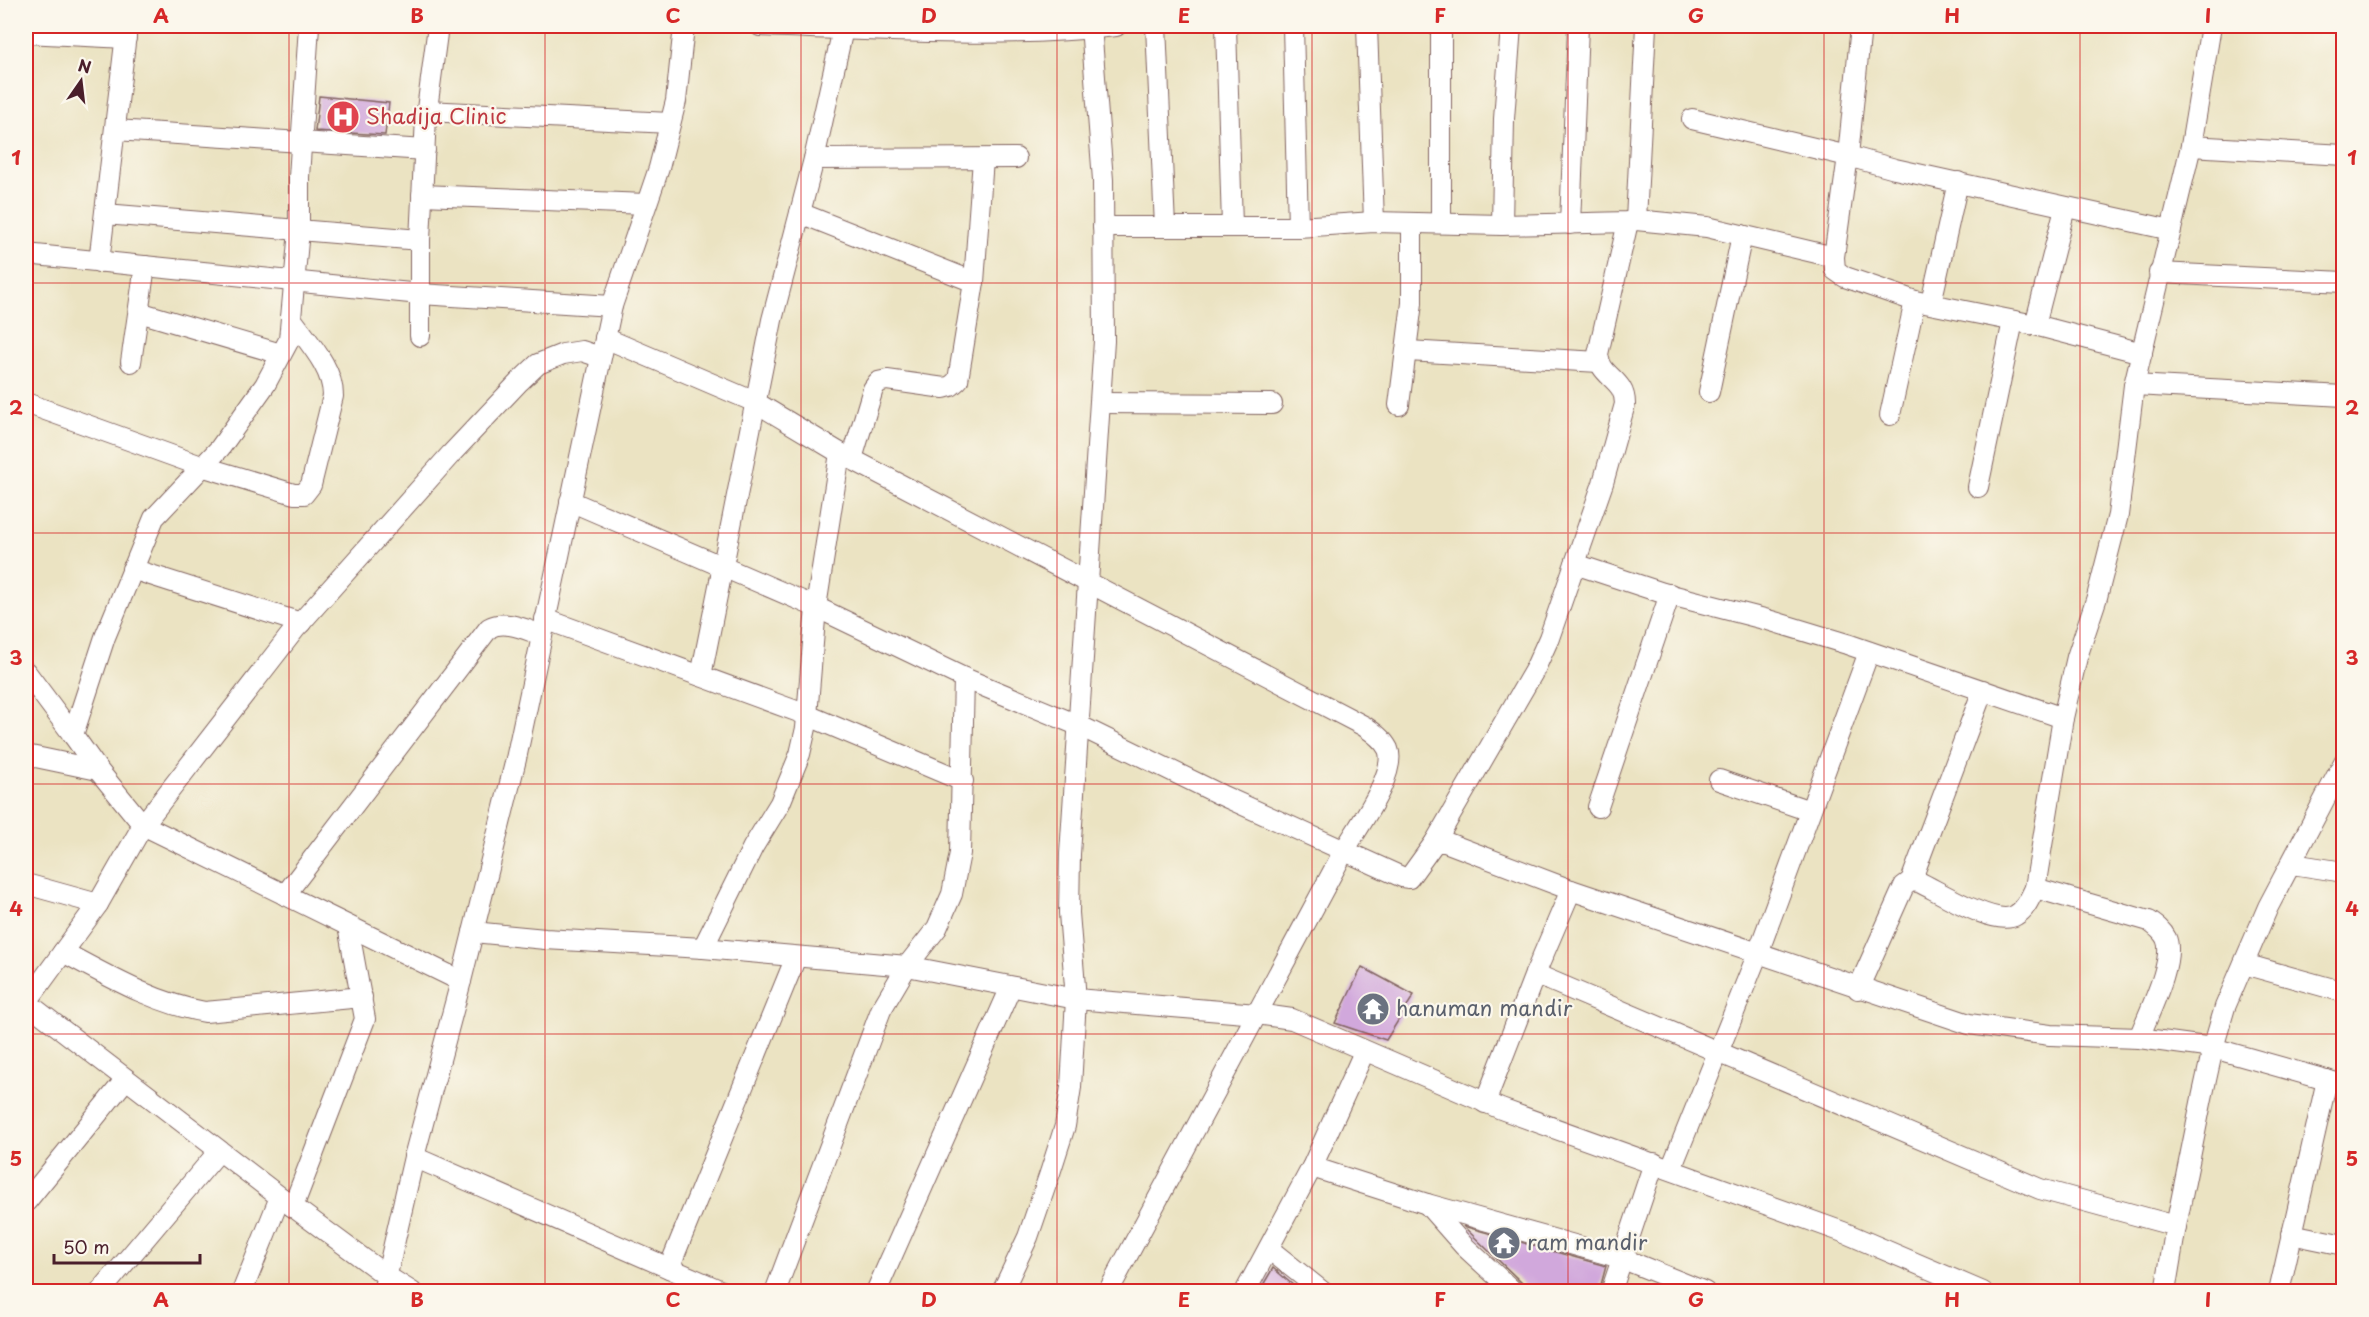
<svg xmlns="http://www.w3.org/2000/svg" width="2369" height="1317" viewBox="0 0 2369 1317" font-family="'Playpen Sans',sans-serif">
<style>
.building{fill:#d1a8dc}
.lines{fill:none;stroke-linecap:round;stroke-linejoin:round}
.minor-casing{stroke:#826460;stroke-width:22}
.minor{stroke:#fff;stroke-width:20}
.grid{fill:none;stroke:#d62828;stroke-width:1.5;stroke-opacity:0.55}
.labels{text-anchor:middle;stroke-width:4.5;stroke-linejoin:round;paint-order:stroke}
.health-label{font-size:21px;fill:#be3a42;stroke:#fbf7ec;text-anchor:start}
.worship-label{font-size:21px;fill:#5b616d;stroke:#fbf7ec;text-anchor:start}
.neatline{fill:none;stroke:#d62828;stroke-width:2}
.grid-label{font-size:20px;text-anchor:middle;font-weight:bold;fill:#d62828}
</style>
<rect width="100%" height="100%" fill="#fbf7ec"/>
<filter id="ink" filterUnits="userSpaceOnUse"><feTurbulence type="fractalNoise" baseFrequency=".0167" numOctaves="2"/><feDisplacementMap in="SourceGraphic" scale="12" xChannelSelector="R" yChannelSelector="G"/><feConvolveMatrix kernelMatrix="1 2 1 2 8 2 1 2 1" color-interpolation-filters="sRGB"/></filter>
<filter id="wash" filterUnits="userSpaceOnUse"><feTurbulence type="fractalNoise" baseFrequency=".008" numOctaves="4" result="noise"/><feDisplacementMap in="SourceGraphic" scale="24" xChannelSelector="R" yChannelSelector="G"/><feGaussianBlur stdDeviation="1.35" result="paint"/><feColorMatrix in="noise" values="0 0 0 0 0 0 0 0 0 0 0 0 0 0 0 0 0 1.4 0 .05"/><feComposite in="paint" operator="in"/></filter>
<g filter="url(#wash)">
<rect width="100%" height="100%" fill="#ebe3c2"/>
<g id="blocks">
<g class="building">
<path d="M319,96L389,103L385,135L315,131Z"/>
<path d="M1362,967L1414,995L1386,1040L1335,1023Z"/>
<path d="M1463,1226L1606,1266L1599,1292H1526L1522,1283Z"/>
<path d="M1273,1268L1301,1292H1259Z"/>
</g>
</g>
</g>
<g filter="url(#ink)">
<use href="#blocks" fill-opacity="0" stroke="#826460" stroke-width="1.5"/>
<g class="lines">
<defs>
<g id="minor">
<path d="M309,26L299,177V230L289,340L265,385L220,448L154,518L105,637L73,735L98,770L143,825L295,629L451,454L519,382L538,364L563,354L582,351L600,357"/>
<path d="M760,26C879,30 998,39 1116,26"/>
<path d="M1156,26L1165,227"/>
<path d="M1226,26L1232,226"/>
<path d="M1293,26L1298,227"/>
<path d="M1367,26L1374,222"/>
<path d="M1861,26L1848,156L1834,257L1835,270L1845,277L1915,301L2035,325L2142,353"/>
<path d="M26,33L126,38"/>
<path d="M427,111L670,123"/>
<path d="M1692,119L1848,156L1895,169L2171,230"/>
<path d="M115,130L425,150"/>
<path d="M2191,146L2344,155"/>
<path d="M814,159L1016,158"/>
<path d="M422,195L646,204"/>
<path d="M800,213L974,282"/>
<path d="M105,214L420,240"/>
<path d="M1636,220L1646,26"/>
<path d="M1441,222V26"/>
<path d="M1570,224L1578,26"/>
<path d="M1502,225L1504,119L1511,26"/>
<path d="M1103,227H1298L1374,222L1502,225L1628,222L1636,220L1707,227L1834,257"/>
<path d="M26,254L420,294L612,306"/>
<path d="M99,262L127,26"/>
<path d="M2159,273L2344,282"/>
<path d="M1931,303L1958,182"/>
<path d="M139,312L281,354"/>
<path d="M2035,325L2065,208"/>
<path d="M420,336V240L426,117L438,26"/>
<path d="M605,338L755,402L840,453L1364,726C1373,732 1383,739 1388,749C1398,773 1356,830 1344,851L1108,1292"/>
<path d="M1408,351L1599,362"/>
<path d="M131,362L145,266"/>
<path d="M2134,385L2344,396"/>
<path d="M1709,392L1742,235"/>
<path d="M26,403L201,466L294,494H304L311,485L333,396C333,367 307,341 291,318"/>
<path d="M1100,403L1272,404"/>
<path d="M1399,405L1412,303V224"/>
<path d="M1890,415L1915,301"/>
<path d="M852,459L873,389L878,382L887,380L944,388L951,386L958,380L974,282L983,159"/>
<path d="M1978,487L2013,321"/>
<path d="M570,501L816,607L964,678L1080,726L1221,795L1402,877L1409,878L1435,842H1445L1571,890L1969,1024L2050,1035L2139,1038L2213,1048L2344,1085"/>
<path d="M1575,564L1663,593L1768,620L1847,644L2063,718"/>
<path d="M132,569L301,623"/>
<path d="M545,619L807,715L963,781"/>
<path d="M26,672L73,735"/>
<path d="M701,676L772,320L814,159L843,29"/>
<path d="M26,755L98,770"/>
<path d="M1719,780L1810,811"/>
<path d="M1598,807L1670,594"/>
<path d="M1435,842L1535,669L1549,638L1603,483L1625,404C1625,378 1600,378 1598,354L1628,222"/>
<path d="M2292,864L2344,872"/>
<path d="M1911,881L1983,690"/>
<path d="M26,884L98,904"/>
<path d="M2035,888L2149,921C2156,926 2162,930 2166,938C2176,960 2148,1014 2139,1038"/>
<path d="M285,895L489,628C505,619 526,630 542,635"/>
<path d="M473,932L545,939L703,948L907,966L1076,999L1257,1014L1292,1019L1501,1109L1843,1232L1983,1292"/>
<path d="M703,948L753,847L780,803L800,754L806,728L816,607L840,453"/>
<path d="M63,952C108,976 154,1003 205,1012L362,997"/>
<path d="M2244,964L2344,992"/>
<path d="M1535,974L2040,1189L2176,1226"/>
<path d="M1858,989L1904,886L1911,881L1919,882C1940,892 1996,928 2016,915C2026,909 2030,898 2035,888L2063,718L2077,657L2097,597L2118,515L2134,385L2191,146L2211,26"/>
<path d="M26,1002L280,1197L388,1277L412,1292"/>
<path d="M26,1003L98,904L143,825L461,981"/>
<path d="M1485,1103L1535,974L1571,890"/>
<path d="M414,1157L724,1292"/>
<path d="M1312,1167L1427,1204L1621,1258L1705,1292"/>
<path d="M1671,1169L1758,953L1869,652"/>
<path d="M26,1202L126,1079"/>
<path d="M1427,1204L1464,1246L1514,1292"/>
<path d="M293,1207L365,1019L348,926"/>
<path d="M2291,1234L2344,1245"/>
<path d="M1269,1249L1323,1292"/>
<path d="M669,1268L796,957"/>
<path d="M100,1292L219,1151"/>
<path d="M242,1292L280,1197"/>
<path d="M383,1292L414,1157L461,981L516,759L612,306L659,168L676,101L684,26"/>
<path d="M775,1292L881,1010L907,966L937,928L952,894L960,853L964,678"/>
<path d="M876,1292L1011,987"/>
<path d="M1002,1292L1028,1237L1050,1173L1065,1126L1071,1087L1076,999L1069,913L1070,854L1104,341L1103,180L1091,26"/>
<path d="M1245,1292L1312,1167L1364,1052"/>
<path d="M1611,1292L1654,1163"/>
<path d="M2165,1292L2176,1226L2202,1098L2213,1048L2225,1007L2268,907L2344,762"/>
<path d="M2279,1292L2327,1080"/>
</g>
</defs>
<use href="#minor" class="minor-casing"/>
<use href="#minor" class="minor"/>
</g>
</g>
<path class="grid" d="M289,26V1292M545,26V1292M801,26V1292M1057,26V1292M1312,26V1292M1568,26V1292M1824,26V1292M2080,26V1292M26,283H2344M26,533H2344M26,784H2344M26,1034H2344"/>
<defs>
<symbol id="hospital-disc" viewBox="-11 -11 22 22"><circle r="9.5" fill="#e0444e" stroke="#fbf7ec"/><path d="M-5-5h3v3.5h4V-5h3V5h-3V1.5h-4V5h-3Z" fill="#fff"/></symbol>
<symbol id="temple-disc" viewBox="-11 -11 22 22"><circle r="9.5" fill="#6b7280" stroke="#fbf7ec"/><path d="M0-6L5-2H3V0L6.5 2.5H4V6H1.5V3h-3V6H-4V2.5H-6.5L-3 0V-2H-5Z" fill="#fff"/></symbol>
</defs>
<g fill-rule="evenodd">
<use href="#hospital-disc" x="324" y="98" width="38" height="38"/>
<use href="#temple-disc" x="1354" y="990" width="38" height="38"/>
<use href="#temple-disc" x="1485" y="1224" width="38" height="38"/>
</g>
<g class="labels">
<g class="health-label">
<text x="366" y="124">Shadija Clinic</text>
</g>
<g class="worship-label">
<text x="1396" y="1016">hanuman mandir</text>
<text x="1527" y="1250">ram mandir</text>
</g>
</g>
<rect width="2369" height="1317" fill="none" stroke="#fbf7ec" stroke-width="66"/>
<g transform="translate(81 81) rotate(14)" stroke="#fbf7ec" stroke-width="4.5" paint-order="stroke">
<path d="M0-4.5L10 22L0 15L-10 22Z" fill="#4a1f2b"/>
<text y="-9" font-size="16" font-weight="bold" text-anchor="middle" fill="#4a1f2b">N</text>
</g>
<path d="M54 1254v9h146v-9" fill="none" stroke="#4a1f2b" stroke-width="3"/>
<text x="63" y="1254" font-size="18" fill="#4a1f2b" stroke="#fbf7ec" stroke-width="4.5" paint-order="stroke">50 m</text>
<rect x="33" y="33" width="2303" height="1251" class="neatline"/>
<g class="grid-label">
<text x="161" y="23">A</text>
<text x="417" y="23">B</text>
<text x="673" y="23">C</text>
<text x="929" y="23">D</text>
<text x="1184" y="23">E</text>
<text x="1440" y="23">F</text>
<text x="1696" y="23">G</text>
<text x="1952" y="23">H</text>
<text x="2208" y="23">I</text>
<text x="16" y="165">1</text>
<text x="2352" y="165">1</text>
<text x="16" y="415">2</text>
<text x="2352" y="415">2</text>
<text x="16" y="665">3</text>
<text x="2352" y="665">3</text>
<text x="16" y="916">4</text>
<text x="2352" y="916">4</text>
<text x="16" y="1166">5</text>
<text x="2352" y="1166">5</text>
<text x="161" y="1307">A</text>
<text x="417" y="1307">B</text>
<text x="673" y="1307">C</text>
<text x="929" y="1307">D</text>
<text x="1184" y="1307">E</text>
<text x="1440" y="1307">F</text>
<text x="1696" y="1307">G</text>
<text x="1952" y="1307">H</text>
<text x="2208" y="1307">I</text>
</g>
</svg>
